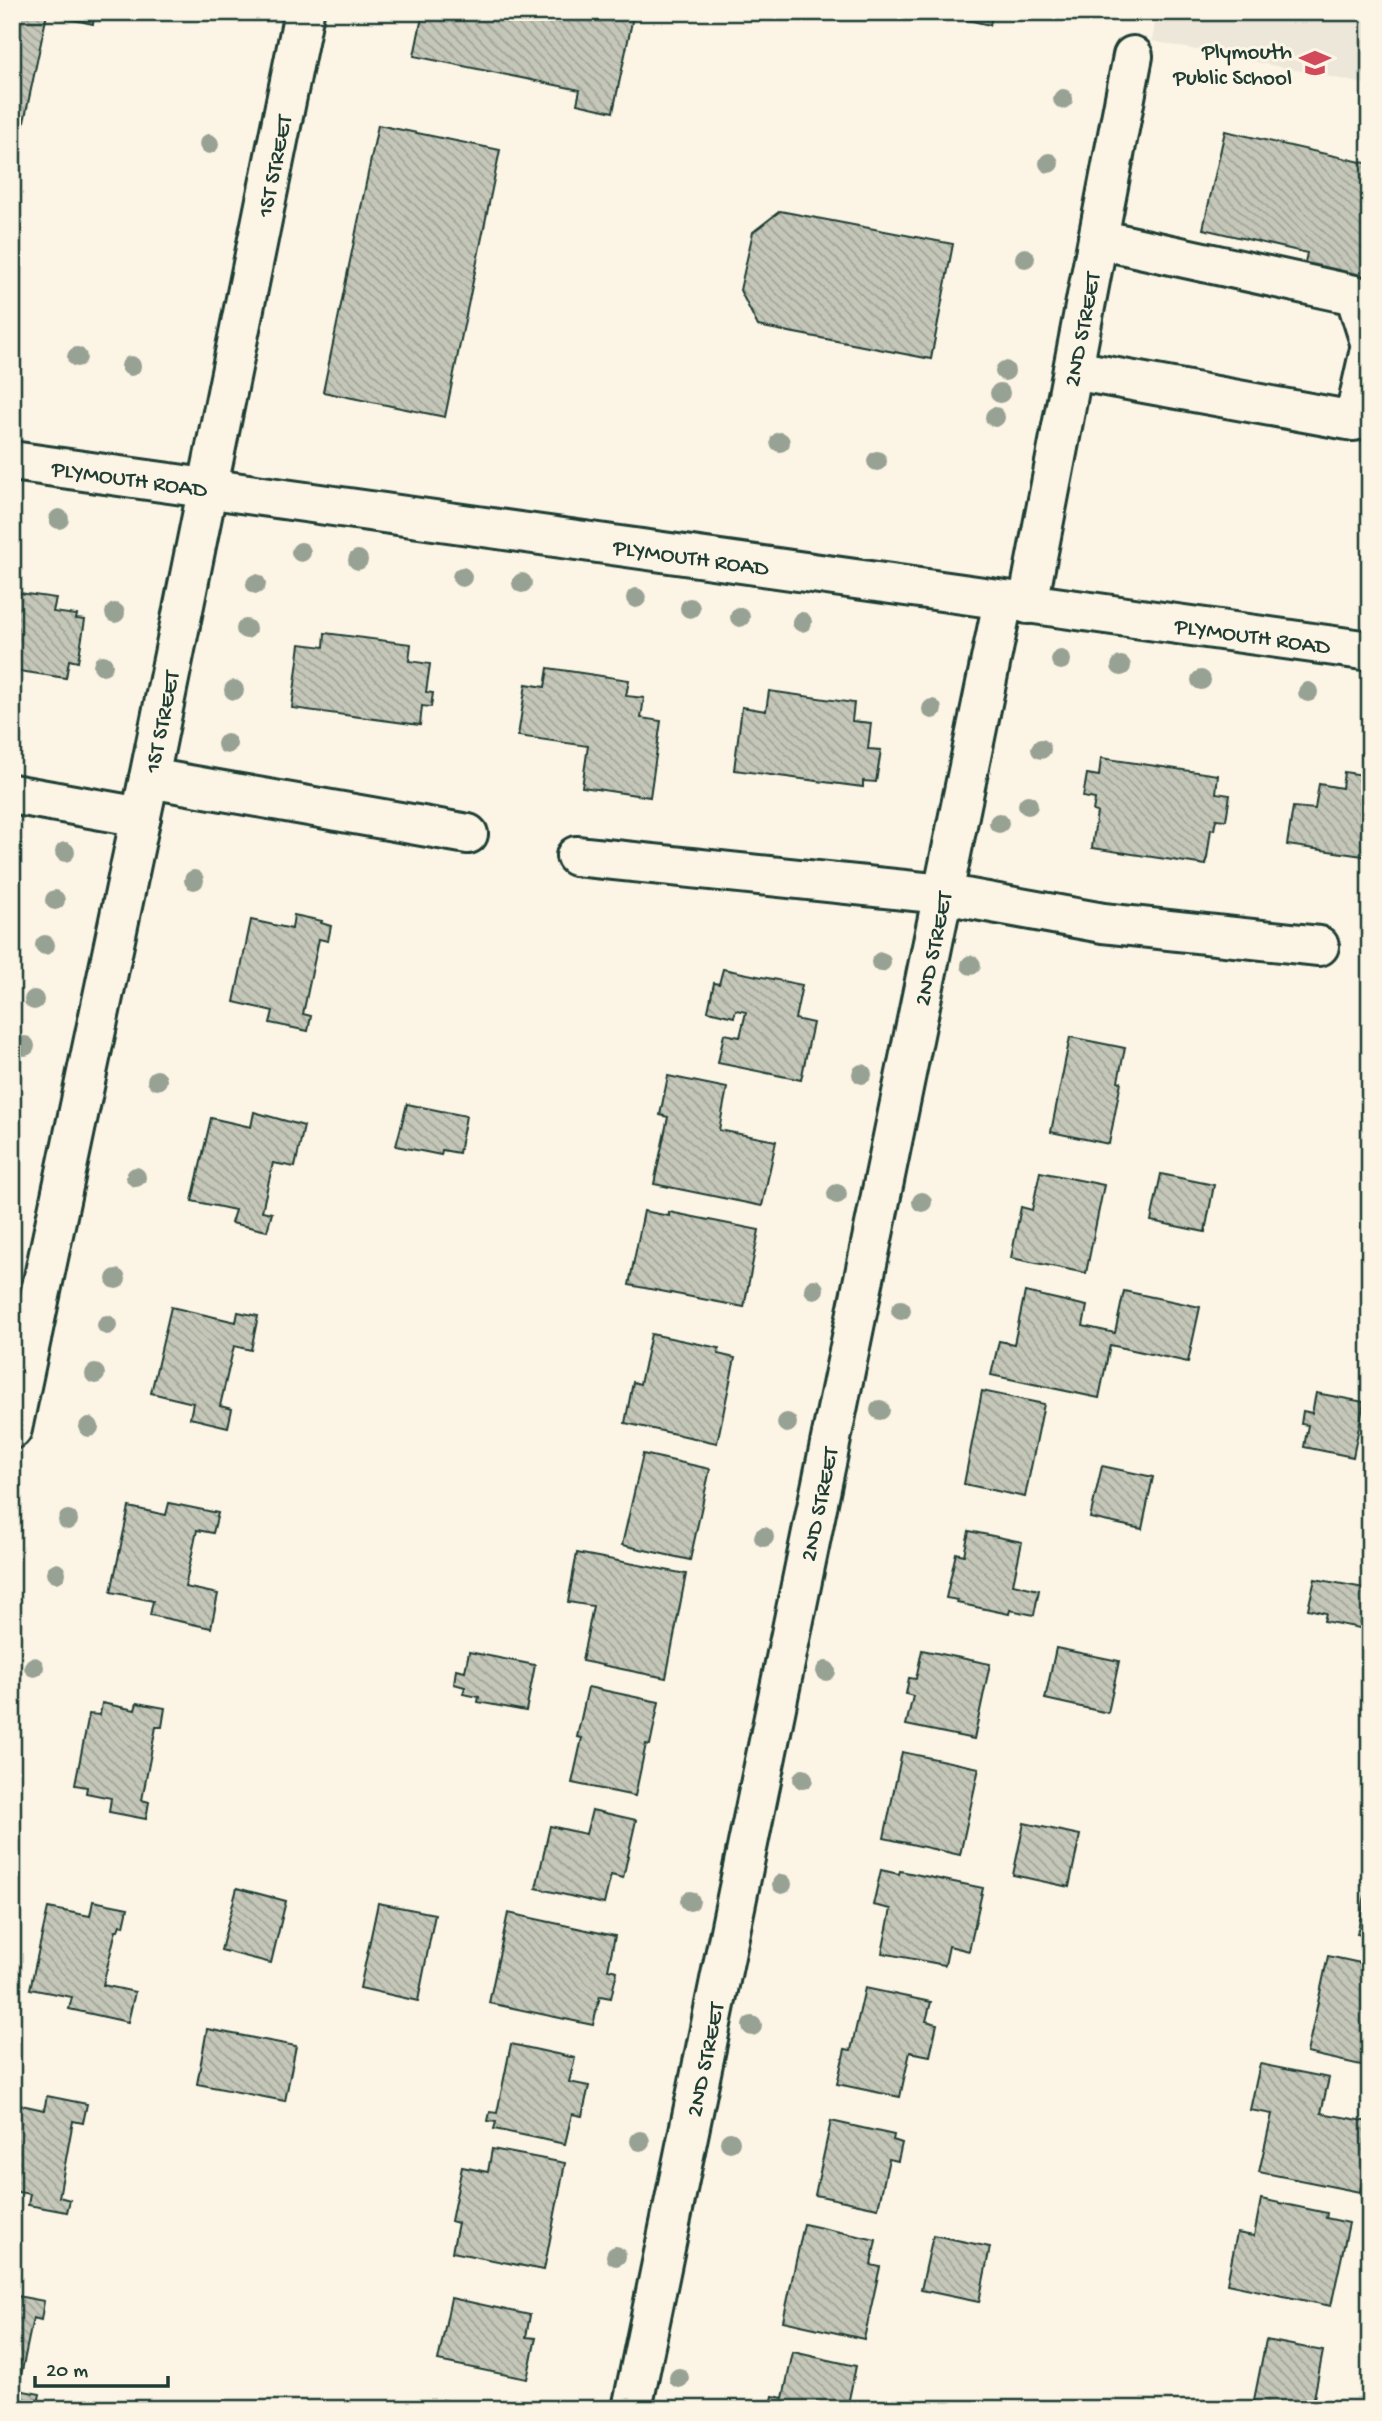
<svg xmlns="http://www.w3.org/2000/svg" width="1382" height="2421" viewBox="0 0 1382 2421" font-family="'Gochi Hand',sans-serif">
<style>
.built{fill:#ece7d8}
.building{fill:url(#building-back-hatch);stroke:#1f3d34;stroke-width:2}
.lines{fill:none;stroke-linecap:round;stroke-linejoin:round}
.minor-casing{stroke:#1f3d34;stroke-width:44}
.minor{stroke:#fcf5e5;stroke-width:38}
.tree{fill:#97a194}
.labels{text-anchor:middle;stroke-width:6;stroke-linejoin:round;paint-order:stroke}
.poi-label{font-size:23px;fill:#1f3d34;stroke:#fcf5e5;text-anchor:end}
.street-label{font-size:23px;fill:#1f3d34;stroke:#fcf5e5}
</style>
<defs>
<pattern id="building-back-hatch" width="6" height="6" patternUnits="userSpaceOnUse" patternTransform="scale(1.75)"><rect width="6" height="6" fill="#c5c7b9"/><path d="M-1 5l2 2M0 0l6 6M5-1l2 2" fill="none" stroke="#9fa397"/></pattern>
</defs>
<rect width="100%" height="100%" fill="#fcf5e5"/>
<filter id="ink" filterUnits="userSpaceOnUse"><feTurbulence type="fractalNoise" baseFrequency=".0143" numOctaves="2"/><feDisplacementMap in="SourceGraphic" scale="14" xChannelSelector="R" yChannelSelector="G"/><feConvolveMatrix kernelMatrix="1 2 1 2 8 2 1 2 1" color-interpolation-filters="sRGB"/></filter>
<g filter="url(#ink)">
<path class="built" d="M1157,12H1370V85L1152,41Z"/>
<g class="building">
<path d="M12,12H95L93,24L47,14L13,174Z"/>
<path d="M423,12H634L613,112L577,104L580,90L414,56Z"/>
<path d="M933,12H993L990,25Z"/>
<path d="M378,125L500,150L445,417L323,392Z"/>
<path d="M1225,131L1370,164V282L1304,267L1307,253L1203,229Z"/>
<path d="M780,211L953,244L931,359L758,326L740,290L753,232Z"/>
<path d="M12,592L56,598L53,612L77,615L76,619L85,620L78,662L69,660L66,678L12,670Z"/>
<path d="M325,633L411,644L409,661L430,664L426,692L433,693L431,707L422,706L420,725L292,708L300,644L324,647Z"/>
<path d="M548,668L629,680L626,696L644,698L641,718L661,721L650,797L582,787L588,746L518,736L526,684L545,687Z"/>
<path d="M769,691L854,703L852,721L871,723L868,749L881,750L876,782L863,781V787L734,770L742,707L766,711Z"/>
<path d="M1101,758L1218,775L1216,793L1230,795L1226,820L1216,819L1214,830L1211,829L1206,865L1092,848L1097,812L1093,811L1095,799L1083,797L1087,774L1099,776Z"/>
<path d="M1344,772L1370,776V857L1287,845L1293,807L1315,809L1319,784L1342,788Z"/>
<path d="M294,915L322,921L321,923L331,926L328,941L319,939L303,1014L311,1016L308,1031L270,1023L273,1011L234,1002L251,920L292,929Z"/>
<path d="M723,969L802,985L795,1019L813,1023L801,1080L718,1063L724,1034L740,1037L746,1012L736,1010L734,1017L708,1011L714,983L719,984Z"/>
<path d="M1070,1037L1125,1048L1118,1081L1121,1082L1109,1144L1051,1132Z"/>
<path d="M668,1076L727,1088L719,1130L776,1141L762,1206L654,1184L668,1117L660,1115Z"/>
<path d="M407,1104L466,1116L459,1153L442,1150L441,1155L396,1146Z"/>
<path d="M254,1112L304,1126L295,1167L273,1163L262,1211L272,1213L267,1231L231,1223L235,1210L192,1201L211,1118L251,1127Z"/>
<path d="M1040,1172L1104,1185L1086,1273L1011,1258L1021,1207L1032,1210Z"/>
<path d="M1161,1174L1214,1185L1205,1232L1151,1221Z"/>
<path d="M644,1211L669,1216V1212L759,1230L744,1307L629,1285Z"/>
<path d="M1124,1291L1200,1307L1188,1362L1110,1345L1099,1398L991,1375L999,1341L1014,1344L1025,1292L1087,1306L1083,1326L1115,1333Z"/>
<path d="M171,1307L236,1322L238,1312L258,1316L251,1350L234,1346L220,1406L232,1409L228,1427L190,1418L193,1403L151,1393Z"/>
<path d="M651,1334L719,1348L718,1354L735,1358L717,1443L625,1423L633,1382L640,1384Z"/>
<path d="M982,1391L1044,1404L1025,1497L964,1484Z"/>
<path d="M1316,1393L1364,1402L1353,1457L1304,1447L1308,1425L1301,1424L1303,1411L1312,1413Z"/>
<path d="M643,1454L710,1469L690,1560L622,1545Z"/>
<path d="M1102,1466L1153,1477L1142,1529L1090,1518Z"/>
<path d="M169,1503L218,1513L213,1533L197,1530L185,1587L218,1594L211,1628L150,1615L153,1601L111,1592L129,1507L166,1515Z"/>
<path d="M969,1531L1022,1542L1013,1584L1039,1590L1034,1615L1010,1610L1009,1614L957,1603L958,1600L946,1598L956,1553L964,1555Z"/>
<path d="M577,1553L686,1574L666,1678L582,1661L593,1606L568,1602Z"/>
<path d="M1315,1579L1370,1589V1630L1324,1621L1326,1613L1308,1609Z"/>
<path d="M1056,1648L1119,1661L1108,1713L1045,1699Z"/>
<path d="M922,1650L990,1664L974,1739L906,1725L913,1696L906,1694L909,1678L916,1679Z"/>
<path d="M469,1652L535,1665L526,1711L478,1702L479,1697L463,1694L465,1687L454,1684L456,1669L465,1671Z"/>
<path d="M588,1687L659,1702L650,1745L646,1744L635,1796L572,1783L582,1738L577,1737Z"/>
<path d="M102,1703L135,1710L137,1703L165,1708L162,1727H156L142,1800L149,1802L146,1819L109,1812L111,1798L86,1793L87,1787L75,1785L89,1714L100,1715Z"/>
<path d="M902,1752L979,1768L960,1855L884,1838Z"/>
<path d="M592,1810L636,1820L623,1878L611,1875L604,1904L536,1888L550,1826L586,1834Z"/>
<path d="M1024,1823L1080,1835L1069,1887L1013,1875Z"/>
<path d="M881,1870L899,1874L900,1871L983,1888L969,1951L949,1946L945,1965L882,1953L891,1909L873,1905Z"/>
<path d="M1370,1871V1937L1357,1934Z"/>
<path d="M237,1888L286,1901L271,1963L221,1950Z"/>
<path d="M93,1901L128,1908L124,1926L120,1925L118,1930H116L103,1985L135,1992L128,2022L69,2009L72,1997L30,1989L48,1908L90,1916Z"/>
<path d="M378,1903L435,1914L418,2001L360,1988Z"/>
<path d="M508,1913L615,1936L608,1969L617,1971L611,1998L600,1996L593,2025L489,2003Z"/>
<path d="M1328,1956L1370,1965V2067L1307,2053Z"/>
<path d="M865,1988L931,2002L926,2021L937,2024L930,2056L910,2052L900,2097L837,2084L845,2049L851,2050Z"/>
<path d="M207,2029L296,2046L285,2101L197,2084Z"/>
<path d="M511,2044L575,2058L569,2082L589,2086L582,2116L572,2114L565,2144L494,2129L496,2122L488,2121L490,2112L497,2113Z"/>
<path d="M1260,2064L1329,2078L1321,2113L1370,2122V2144L1360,2192L1259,2172L1272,2114L1250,2110Z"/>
<path d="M47,2096L87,2104L83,2123L73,2121L59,2197L70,2200L67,2212L28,2205L30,2194L12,2191V2103L44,2110Z"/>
<path d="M831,2121L894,2135L893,2140L902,2143L898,2161L889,2159L878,2208L815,2195Z"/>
<path d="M492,2149L565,2163L544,2270L452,2252L458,2223L451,2221L462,2167L488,2172Z"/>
<path d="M1261,2199L1327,2213L1326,2218L1349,2223L1331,2306L1227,2284L1237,2233L1254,2236Z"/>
<path d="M804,2224L876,2240L871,2265L880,2267L864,2339L783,2321Z"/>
<path d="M933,2235L990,2247L979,2302L921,2290Z"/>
<path d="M12,2295L44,2301L41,2320L33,2318L18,2390L40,2394L37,2409L12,2408Z"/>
<path d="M451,2298L530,2315L526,2337L536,2338L527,2379L438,2361Z"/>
<path d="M1266,2340L1323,2351L1312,2409H1275L1253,2405Z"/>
<path d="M793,2352L856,2366L847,2409H770L773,2396L783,2398Z"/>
<path d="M443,2400L484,2409H441Z"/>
</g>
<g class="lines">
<defs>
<g id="minor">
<path d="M1098,239L1355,295L1370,342"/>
<path d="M1073,370L1354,421L1370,349"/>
<path id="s1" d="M12,461L1370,651"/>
<path id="s2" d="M1028,604L1133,56"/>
<path d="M149,778L468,834"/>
<path d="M12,794L141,817"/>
<path d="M576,856L943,894L1103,923L1319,946"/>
<path id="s3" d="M12,1429L149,778L304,12"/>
<path id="s4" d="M632,2409L1003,601"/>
</g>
</defs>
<use href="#minor" class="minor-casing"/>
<use href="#minor" class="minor"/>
</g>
<g class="tree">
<circle cx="1063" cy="99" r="10"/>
<circle cx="209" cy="144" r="10"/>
<circle cx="1049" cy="163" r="10"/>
<circle cx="1025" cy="258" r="10"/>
<circle cx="77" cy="357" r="10"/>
<circle cx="131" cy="366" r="10"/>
<circle cx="1005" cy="371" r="10"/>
<circle cx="1000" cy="393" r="10"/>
<circle cx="995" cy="417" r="10"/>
<circle cx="780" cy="442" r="10"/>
<circle cx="877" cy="461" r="10"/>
<circle cx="59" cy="519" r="10"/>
<circle cx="301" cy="552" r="10"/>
<circle cx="358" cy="560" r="10"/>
<circle cx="462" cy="577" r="10"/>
<circle cx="522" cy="583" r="10"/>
<circle cx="256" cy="584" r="10"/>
<circle cx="636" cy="598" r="10"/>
<circle cx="690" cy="608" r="10"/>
<circle cx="115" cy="613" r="10"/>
<circle cx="740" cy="617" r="10"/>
<circle cx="802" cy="622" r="10"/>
<circle cx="246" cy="629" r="10"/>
<circle cx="1061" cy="660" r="10"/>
<circle cx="103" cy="665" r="10"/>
<circle cx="1121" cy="666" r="10"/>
<circle cx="1201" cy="680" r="10"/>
<circle cx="234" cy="690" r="10"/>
<circle cx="1308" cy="692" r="10"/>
<circle cx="932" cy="709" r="10"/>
<circle cx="227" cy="744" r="10"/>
<circle cx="1041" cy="749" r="10"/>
<circle cx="1028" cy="805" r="10"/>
<circle cx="999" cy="823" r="10"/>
<circle cx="65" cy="852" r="10"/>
<circle cx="194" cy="880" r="10"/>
<circle cx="55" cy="900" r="10"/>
<circle cx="45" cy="945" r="10"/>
<circle cx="881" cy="962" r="10"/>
<circle cx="971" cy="965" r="10"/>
<circle cx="34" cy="1000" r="10"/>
<circle cx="25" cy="1046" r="10"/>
<circle cx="862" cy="1074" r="10"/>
<circle cx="157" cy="1080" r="10"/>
<circle cx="136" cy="1177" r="10"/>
<circle cx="837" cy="1194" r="10"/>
<circle cx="922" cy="1202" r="10"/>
<circle cx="116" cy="1279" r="10"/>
<circle cx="814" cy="1289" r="10"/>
<circle cx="901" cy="1310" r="10"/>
<circle cx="107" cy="1325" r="10"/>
<circle cx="95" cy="1374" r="10"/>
<circle cx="880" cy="1410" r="10"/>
<circle cx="787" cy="1423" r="10"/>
<circle cx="89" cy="1427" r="10"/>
<circle cx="68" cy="1520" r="10"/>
<circle cx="764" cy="1537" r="10"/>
<circle cx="56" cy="1573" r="10"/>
<circle cx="34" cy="1667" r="10"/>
<circle cx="826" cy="1671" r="10"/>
<circle cx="803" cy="1779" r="10"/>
<circle cx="782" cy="1884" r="10"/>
<circle cx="690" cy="1901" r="10"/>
<circle cx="752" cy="2026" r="10"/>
<circle cx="640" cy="2141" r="10"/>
<circle cx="730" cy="2142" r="10"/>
<circle cx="616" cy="2256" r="10"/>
<circle cx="679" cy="2378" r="10"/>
</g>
</g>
<defs>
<symbol id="school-bare" viewBox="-9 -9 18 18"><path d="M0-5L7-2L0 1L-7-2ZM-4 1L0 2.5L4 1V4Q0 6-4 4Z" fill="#d1495b" stroke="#fcf5e5" stroke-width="2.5" paint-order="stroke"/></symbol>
</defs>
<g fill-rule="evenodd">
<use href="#school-bare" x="1293" y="41" width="44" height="44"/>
</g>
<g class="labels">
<g class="poi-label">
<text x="1292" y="58">Plymouth<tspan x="1292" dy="26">Public School</tspan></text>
</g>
<g class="street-label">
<text dy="8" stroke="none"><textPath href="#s3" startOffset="1290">1ST STREET</textPath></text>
<text dy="8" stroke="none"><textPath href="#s2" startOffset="280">2ND STREET</textPath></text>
<text dy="8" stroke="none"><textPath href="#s1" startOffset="119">PLYMOUTH ROAD</textPath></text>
<text dy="8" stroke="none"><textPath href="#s1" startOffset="686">PLYMOUTH ROAD</textPath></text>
<text dy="8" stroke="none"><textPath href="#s1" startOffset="1253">PLYMOUTH ROAD</textPath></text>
<text dy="8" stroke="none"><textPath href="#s3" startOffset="723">1ST STREET</textPath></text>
<text dy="8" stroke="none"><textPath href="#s4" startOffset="1491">2ND STREET</textPath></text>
<text dy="8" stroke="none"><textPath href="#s4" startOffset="924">2ND STREET</textPath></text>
<text dy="8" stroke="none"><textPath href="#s4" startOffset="357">2ND STREET</textPath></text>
</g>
</g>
<rect width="1382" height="2421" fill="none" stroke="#fcf5e5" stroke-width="42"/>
<rect x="21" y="21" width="1340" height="2379" fill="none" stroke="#1f3d34" stroke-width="2.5" filter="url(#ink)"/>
<path d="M35 2376v10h133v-10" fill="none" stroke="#1f3d34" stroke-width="3.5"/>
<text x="46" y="2376" font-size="21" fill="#1f3d34" stroke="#fcf5e5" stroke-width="5" paint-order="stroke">20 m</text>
</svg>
